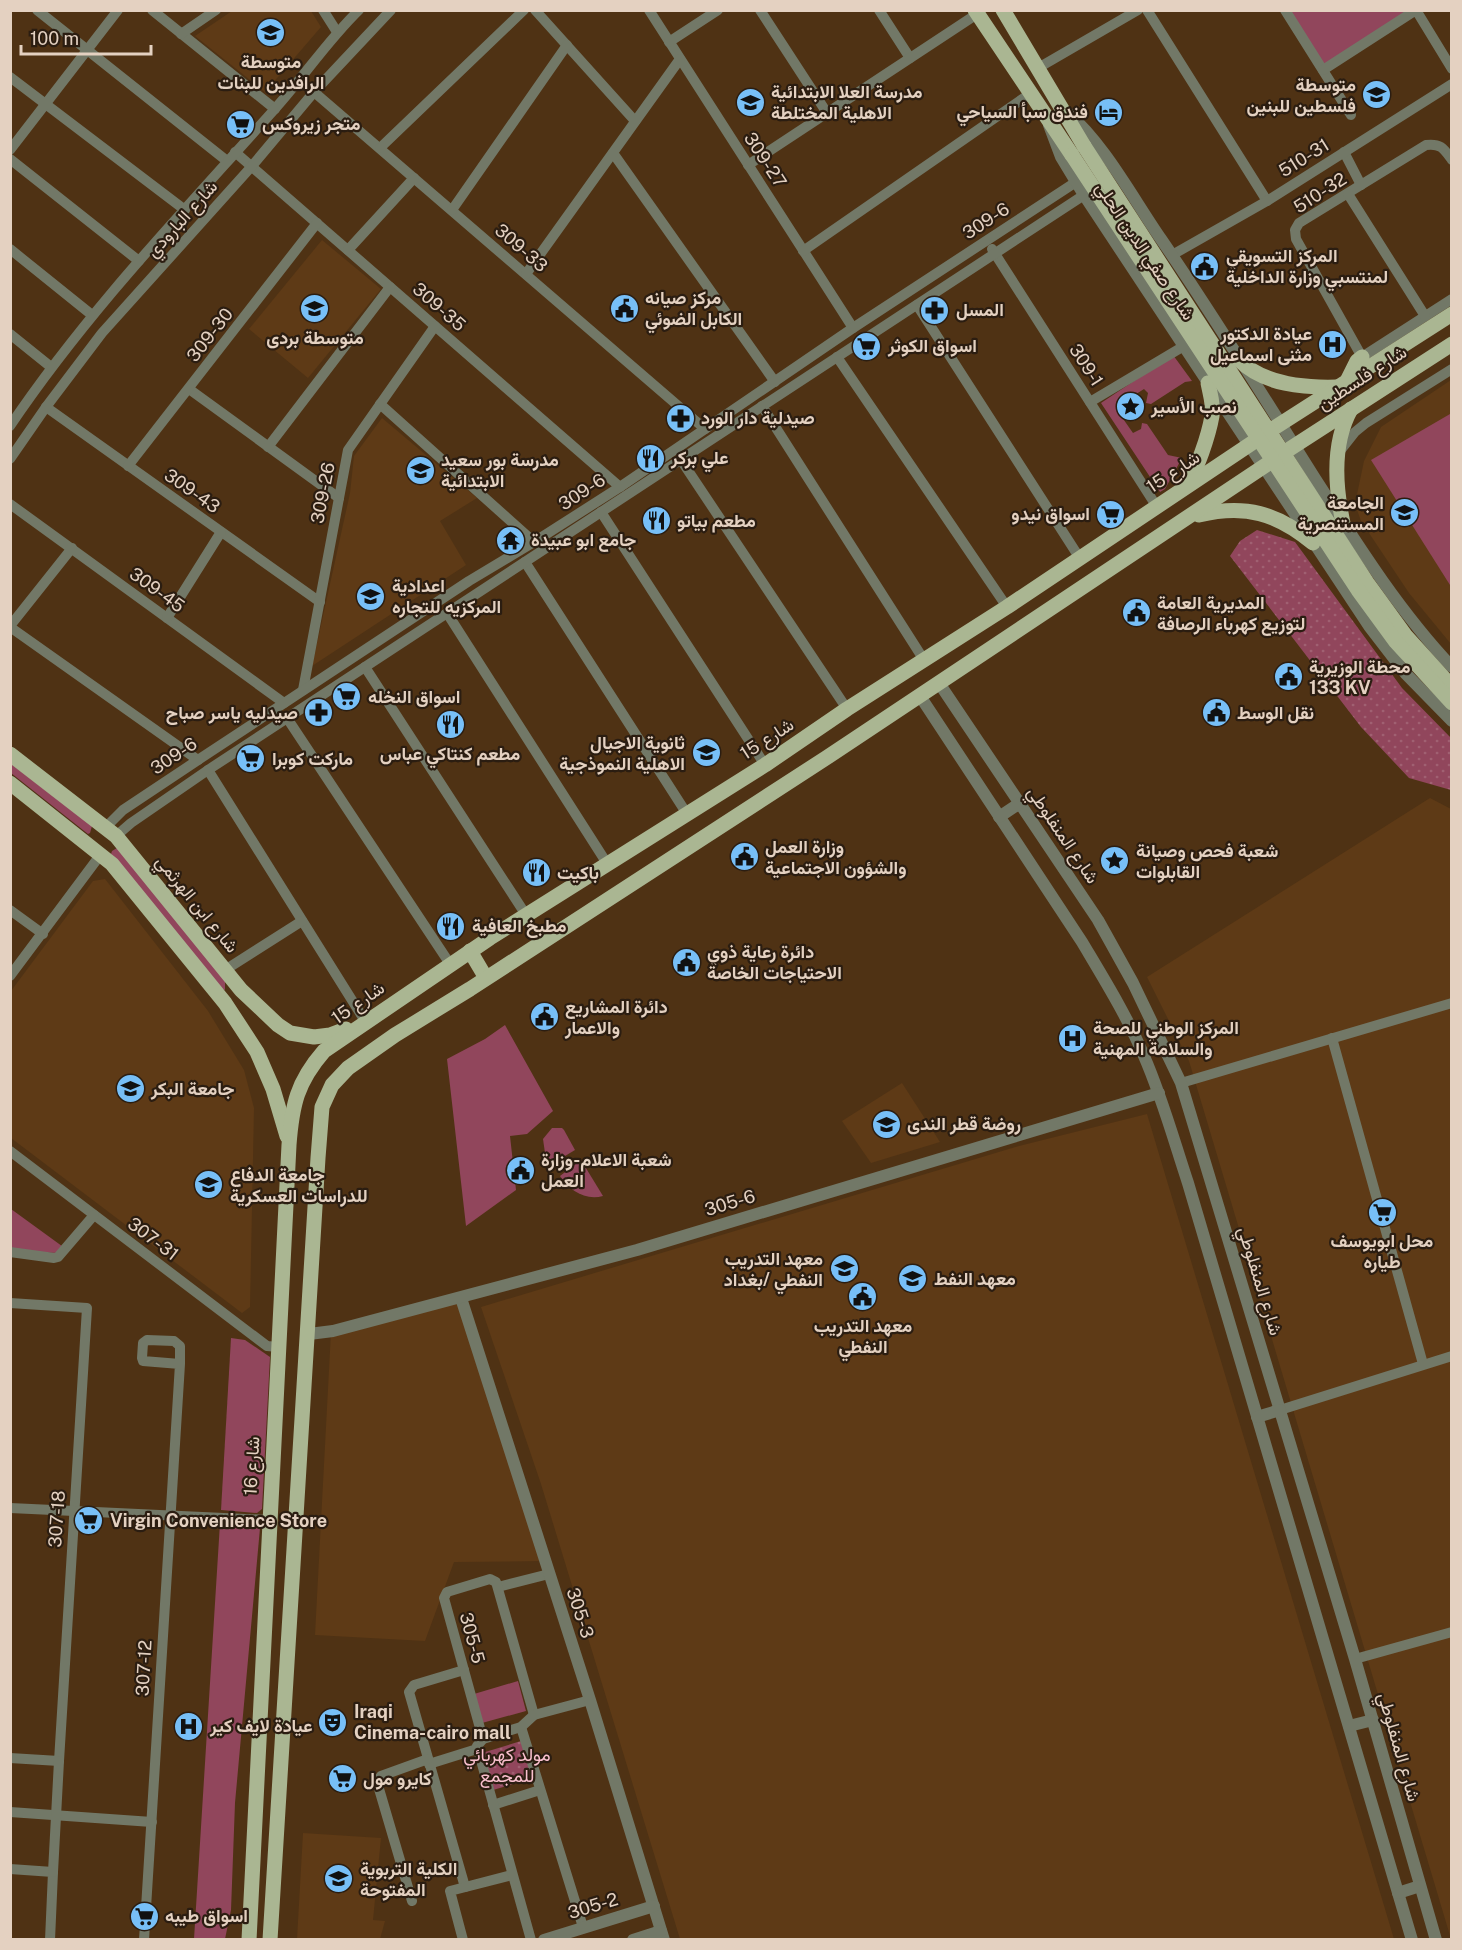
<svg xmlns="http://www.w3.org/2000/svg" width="1462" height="1950" viewBox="0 0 1462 1950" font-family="'Public Sans',Vazirmatn,sans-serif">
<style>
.built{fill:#5e3a16}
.green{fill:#91465c}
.park{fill:url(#park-dots)}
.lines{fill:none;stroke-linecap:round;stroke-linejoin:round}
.minor{stroke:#727867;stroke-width:10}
.tertiary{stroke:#727867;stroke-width:12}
.primary{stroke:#aab692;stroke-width:15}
.primary-bridge{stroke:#aab692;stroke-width:15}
.labels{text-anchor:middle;stroke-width:4.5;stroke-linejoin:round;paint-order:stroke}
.poi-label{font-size:18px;font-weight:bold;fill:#e4d1c1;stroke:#2b1d11;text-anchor:start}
.street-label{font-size:18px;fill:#e4d1c1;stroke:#2b1d11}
.park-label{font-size:18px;fill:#fac0ce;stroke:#2b1d11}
</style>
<defs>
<pattern id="park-dots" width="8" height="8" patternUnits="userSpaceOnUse" patternTransform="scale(1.5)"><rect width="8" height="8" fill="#91465c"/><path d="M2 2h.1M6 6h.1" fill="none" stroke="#a06072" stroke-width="1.8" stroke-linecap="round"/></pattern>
</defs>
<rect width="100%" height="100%" fill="#4f3214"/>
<g class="built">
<path d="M232,11H311L321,27L265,92L195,36Z"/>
<path d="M322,240L381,289L308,378L249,329Z"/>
<path d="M1451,380V644L1409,593L1361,521L1355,504L1364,461L1381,427Z"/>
<path d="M382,418L477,498L440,521L466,565L312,666L350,493L354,456Z"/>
<path d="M1430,798L1451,809V1939L1189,1061L1147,977Z"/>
<path d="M105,879L208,1011L244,1070L254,1108L250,1307L242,1313L11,1138V991L93,881Z"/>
<path d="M902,1083L940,1142L871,1163L842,1121Z"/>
<path d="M1147,1114L1394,1939H680L541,1484L481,1307L1019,1146Z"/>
<path d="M461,1298L544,1561L454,1562L425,1641L315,1635L331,1332Z"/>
<path d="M303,1833L381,1838L373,1920L385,1921L380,1939H297Z"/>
</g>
<g class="green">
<path d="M1415,10L1323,70L1285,11Z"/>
<path d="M1173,355L1192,381L1185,382L1151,404L1146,403L1148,393L1144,389L1122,403L1119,413L1133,433L1141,429L1142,423L1147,424L1168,455L1182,458L1165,489L1160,492L1101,403Z"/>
<path d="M1450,414L1452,417L1450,585L1371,460Z"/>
<path d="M10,763L92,826L90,833L88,834L11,773Z"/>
<path d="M117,848L225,979V990L222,989L111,854L112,851Z"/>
<path d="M505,1025L553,1111L527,1134L510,1136L516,1190L466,1226L447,1059L485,1039Z"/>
<path d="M552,1128H562L564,1130L575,1150L550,1165L545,1153L543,1139Z"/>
<path d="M581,1160L603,1196C585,1201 569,1190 560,1176Z"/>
<path d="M11,1209L66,1249L62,1253L11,1252Z"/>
<path d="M231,1338L245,1340L270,1357L262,1509L257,1513L221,1510Z"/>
<path d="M220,1523L257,1525L260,1528L235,1803L231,1910L225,1939H194Z"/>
<path d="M518,1681L526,1711L482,1723L474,1694Z"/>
</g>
<g class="park">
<path d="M1257,530L1295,542L1402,688L1451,738V790L1409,778L1361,727L1230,556L1240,541Z"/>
<path d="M521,1741L533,1778L493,1790L482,1753Z"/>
</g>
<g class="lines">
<g class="minor">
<path d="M37,10L227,161"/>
<path d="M152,10L275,109"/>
<path d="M323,10L337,32"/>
<path d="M535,10L635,121"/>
<path d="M649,10L853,328"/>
<path d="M760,10L827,113"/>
<path d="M879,10L910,58"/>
<path d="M1147,10L1267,201"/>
<path d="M1285,10L1351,115"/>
<path d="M181,34L216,10"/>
<path d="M669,42L718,10"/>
<path d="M1038,68L1138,10"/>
<path d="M1323,70L1416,10L1452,69"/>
<path d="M10,77L185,210"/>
<path d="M314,92L705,429"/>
<path d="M380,148L524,10"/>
<path d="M10,150L118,10"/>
<path d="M235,152L620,487"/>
<path d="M1344,152L1361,185"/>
<path d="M613,153L775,382"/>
<path d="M10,159L139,261"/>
<path d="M1452,160C1444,149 1441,143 1426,145L1299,223L1295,230L1296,239L1362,357L1452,299"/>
<path d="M748,165L977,14"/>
<path d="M1348,194L1425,316"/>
<path d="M452,210L567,45"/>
<path d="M10,249L92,315"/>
<path d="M992,249L1157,507"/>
<path d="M348,250L414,178"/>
<path d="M803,251L1031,93"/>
<path d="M1172,255L1267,201L1452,84"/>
<path d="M526,274L680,59"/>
<path d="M917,305L1079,557"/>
<path d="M10,334L51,367"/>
<path d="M837,357L1007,607"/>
<path d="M189,389L339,498"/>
<path d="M1090,402L1184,346"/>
<path d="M380,404L534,542"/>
<path d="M762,406L924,660"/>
<path d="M46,407L320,602"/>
<path d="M10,426C87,312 182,213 273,111C303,78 327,41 359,10"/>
<path d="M268,447L390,287"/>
<path d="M1340,451L1355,432L1366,423L1452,369"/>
<path d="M10,459L46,407L102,333L252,166L314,92L391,10"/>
<path d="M681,460L847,709"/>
<path d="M128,466L317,223"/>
<path d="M10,504L284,703"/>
<path d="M601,512L765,765"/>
<path d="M525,562L687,814"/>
<path d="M447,613L608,865"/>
<path d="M167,618L221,532"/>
<path d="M10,626L72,548"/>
<path d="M10,627L198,760"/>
<path d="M365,667L526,915"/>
<path d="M303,690L348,450L435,326"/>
<path d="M287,718L450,964"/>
<path d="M208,770L365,1021"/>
<path d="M106,827L123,810L198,760L469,581L534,542L620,487L853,328L1076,182"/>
<path d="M116,836L131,823L208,770L1084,195"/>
<path d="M10,910L43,934"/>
<path d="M225,970L302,921"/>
<path d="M10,976L101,854"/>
<path d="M1332,1038L1423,1364"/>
<path d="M1181,1083L1452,1003"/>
<path d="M10,1151L267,1346L278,1347"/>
<path d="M10,1252L54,1258L58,1257L94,1215"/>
<path d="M10,1303L87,1308L59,1761L10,1758"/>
<path d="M1280,1410L1452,1356"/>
<path d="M10,1508L269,1520"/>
<path d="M498,1587L549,1574"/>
<path d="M1355,1659L1452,1632"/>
<path d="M464,1670L414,1685L409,1692L465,1887"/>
<path d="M521,1727L583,1927"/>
<path d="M483,1739L444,1598L447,1592L490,1579L496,1582L534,1715"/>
<path d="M429,1764L477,1749"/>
<path d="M493,1805L540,1790"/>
<path d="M10,1812L152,1822"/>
<path d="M10,1869L53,1872L50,1940"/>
<path d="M53,1872L59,1761"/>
<path d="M412,1901L377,1782L381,1776L428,1759"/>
<path d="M144,1940L180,1364V1346L174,1341L147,1340L143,1343L142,1358L143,1361L180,1364"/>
<path d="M463,1940L450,1891L512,1875"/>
<path d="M531,1940L477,1746L483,1739L521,1727L534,1715L590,1700"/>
</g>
<g class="tertiary">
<path d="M1067,112C1105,145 1132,197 1161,239C1215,318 1265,399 1316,480C1357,544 1399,611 1452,667"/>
<path d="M1049,125L1061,157L1084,195L1369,626L1406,674L1452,721"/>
<path d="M939,683L1098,920L1133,983L1181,1083L1355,1659L1436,1940"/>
<path d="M920,696L1082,942C1104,979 1127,1016 1144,1056C1162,1097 1174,1141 1188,1183L1412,1940"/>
<path d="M999,817L1020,803"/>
<path d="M461,1298L590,1700L664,1940"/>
<path d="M309,1334L333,1331L637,1250L1159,1093"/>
<path d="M1257,1417L1280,1410"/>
<path d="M1349,1726L1373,1720"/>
<path d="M1398,1893L1420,1886"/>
<path d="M544,1940L654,1906"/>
<path d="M633,1940L661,1931"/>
</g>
<g class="primary">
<path d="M975,10L1072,155"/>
<path d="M1003,10L1084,146"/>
<path d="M1239,360C1264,385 1304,388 1337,387"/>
<path d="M1348,379L1357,361L1362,357"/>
<path d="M1274,428L1452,314"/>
<path d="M1288,450L1452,344"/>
<path d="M1185,485C1197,473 1209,433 1212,416C1214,405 1210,394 1208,383"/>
<path d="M1199,515C1245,504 1277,513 1313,543"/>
<path d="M1343,523C1335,486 1332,443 1351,409"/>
<path d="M10,754L116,836L241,990L278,1025L290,1033L314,1037L330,1035L346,1029"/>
<path d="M10,783L112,864L225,1003L257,1052L273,1089L287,1136"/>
<path d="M470,951L486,978"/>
<path d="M249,1940L289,1145C292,1105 297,1082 324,1051L490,938L765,765L847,709L1007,607L1255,441"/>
<path d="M270,1940L318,1158L322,1107L332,1085L348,1068L395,1035L470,989L826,758L1269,463"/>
</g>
<g class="primary-bridge">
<path d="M1084,146L1368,584L1405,635L1452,687"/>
<path d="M1072,155L1358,590L1396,642L1452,703"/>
</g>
</g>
<defs>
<symbol id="school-disc" viewBox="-11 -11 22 22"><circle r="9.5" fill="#77bff7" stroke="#2b1d11"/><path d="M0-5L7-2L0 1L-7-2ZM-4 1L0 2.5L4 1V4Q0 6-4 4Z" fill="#111"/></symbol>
<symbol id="hotel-disc" viewBox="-11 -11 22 22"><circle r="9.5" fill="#77bff7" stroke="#2b1d11"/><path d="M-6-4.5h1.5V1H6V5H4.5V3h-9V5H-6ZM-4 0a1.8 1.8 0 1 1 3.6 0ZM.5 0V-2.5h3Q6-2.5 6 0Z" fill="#111"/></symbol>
<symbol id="supermarket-disc" viewBox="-11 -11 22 22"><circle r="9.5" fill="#77bff7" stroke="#2b1d11"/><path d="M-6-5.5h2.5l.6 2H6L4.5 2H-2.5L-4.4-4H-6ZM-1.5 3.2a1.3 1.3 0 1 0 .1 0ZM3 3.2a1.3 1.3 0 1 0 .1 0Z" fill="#111"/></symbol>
<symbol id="civic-disc" viewBox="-11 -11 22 22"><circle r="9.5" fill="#77bff7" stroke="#2b1d11"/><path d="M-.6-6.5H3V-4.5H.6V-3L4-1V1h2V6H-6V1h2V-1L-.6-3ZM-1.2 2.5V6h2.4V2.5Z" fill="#111"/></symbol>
<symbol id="pharmacy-disc" viewBox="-11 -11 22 22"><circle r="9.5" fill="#77bff7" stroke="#2b1d11"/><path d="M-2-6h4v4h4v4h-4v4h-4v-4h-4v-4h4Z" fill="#111"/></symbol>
<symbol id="hospital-disc" viewBox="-11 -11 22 22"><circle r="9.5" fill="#77bff7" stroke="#2b1d11"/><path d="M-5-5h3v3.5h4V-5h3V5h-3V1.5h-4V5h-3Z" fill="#111"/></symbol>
<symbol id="sight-disc" viewBox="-11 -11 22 22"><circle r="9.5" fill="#77bff7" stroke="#2b1d11"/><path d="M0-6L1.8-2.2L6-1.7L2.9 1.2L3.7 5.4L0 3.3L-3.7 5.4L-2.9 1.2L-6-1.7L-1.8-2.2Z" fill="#111"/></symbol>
<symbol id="restaurant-disc" viewBox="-11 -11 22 22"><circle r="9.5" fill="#77bff7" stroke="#2b1d11"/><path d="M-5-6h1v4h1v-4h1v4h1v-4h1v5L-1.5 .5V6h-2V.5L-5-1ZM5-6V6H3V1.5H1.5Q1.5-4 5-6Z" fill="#111"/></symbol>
<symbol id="university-disc" viewBox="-11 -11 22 22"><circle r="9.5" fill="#77bff7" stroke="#2b1d11"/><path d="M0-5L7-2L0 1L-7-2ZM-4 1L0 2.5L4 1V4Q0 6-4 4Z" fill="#111"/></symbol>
<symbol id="temple-disc" viewBox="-11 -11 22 22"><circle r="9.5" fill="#77bff7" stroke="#2b1d11"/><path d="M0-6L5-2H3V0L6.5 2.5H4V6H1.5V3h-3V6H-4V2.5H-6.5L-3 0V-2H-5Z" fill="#111"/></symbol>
<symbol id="theatre-disc" viewBox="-11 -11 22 22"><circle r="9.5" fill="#77bff7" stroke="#2b1d11"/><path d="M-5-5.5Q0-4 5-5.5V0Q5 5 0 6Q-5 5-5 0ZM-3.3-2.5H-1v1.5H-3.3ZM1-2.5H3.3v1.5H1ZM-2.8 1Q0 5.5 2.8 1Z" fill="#111"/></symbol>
</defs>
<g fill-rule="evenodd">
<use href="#school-disc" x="254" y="16" width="33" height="33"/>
<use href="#school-disc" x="1360" y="78" width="33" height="33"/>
<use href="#school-disc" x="734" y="86" width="33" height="33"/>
<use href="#hotel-disc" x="1092" y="96" width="33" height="33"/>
<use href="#supermarket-disc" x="224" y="108" width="33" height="33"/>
<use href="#civic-disc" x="1188" y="250" width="33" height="33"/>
<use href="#civic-disc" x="608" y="292" width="33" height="33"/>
<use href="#school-disc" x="298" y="292" width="33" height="33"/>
<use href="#pharmacy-disc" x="918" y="294" width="33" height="33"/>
<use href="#hospital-disc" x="1316" y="328" width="33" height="33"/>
<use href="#supermarket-disc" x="850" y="330" width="33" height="33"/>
<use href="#sight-disc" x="1114" y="390" width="33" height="33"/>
<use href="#pharmacy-disc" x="664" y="402" width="33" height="33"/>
<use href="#restaurant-disc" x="634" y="442" width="33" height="33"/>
<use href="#school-disc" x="404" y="454" width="33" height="33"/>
<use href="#university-disc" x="1388" y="496" width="33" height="33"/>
<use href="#supermarket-disc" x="1094" y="498" width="33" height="33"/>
<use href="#restaurant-disc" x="640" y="504" width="33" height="33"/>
<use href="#temple-disc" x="494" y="524" width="33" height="33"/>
<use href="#school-disc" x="354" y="580" width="33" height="33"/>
<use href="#civic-disc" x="1120" y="596" width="33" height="33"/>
<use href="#civic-disc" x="1272" y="660" width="33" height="33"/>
<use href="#supermarket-disc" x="330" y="680" width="33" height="33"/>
<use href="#pharmacy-disc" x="302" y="696" width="33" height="33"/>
<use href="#civic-disc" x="1200" y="696" width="33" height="33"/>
<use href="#restaurant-disc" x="434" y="708" width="33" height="33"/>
<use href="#school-disc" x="690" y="736" width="33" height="33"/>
<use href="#supermarket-disc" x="234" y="742" width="33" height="33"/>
<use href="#civic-disc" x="728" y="840" width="33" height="33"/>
<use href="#sight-disc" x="1098" y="844" width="33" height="33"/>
<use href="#restaurant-disc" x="520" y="856" width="33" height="33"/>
<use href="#restaurant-disc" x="434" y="910" width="33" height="33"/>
<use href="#civic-disc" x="670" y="946" width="33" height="33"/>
<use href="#civic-disc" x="528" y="1000" width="33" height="33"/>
<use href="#hospital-disc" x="1056" y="1022" width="33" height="33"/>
<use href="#university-disc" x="114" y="1072" width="33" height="33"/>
<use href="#school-disc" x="870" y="1108" width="33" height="33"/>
<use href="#civic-disc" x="504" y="1154" width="33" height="33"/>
<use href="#university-disc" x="192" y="1168" width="33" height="33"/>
<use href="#supermarket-disc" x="1366" y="1196" width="33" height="33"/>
<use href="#university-disc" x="828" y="1252" width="33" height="33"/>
<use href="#university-disc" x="896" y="1262" width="33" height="33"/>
<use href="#civic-disc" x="846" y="1280" width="33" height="33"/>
<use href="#supermarket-disc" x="72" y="1504" width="33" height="33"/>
<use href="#theatre-disc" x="316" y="1706" width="33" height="33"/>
<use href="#hospital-disc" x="172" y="1710" width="33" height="33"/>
<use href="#supermarket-disc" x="326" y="1762" width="33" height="33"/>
<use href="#university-disc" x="322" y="1862" width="33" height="33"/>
<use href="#supermarket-disc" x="128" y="1900" width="33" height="33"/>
</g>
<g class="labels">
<g class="poi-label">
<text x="271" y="68" text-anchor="middle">متوسطة<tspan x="271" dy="21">الرافدين للبنات</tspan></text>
<text x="1356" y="91" text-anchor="end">متوسطة<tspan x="1356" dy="21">فلسطين للبنين</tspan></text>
<text x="771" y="98">مدرسة العلا الابتدائية<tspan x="771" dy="21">الاهلية المختلطة</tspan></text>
<text x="1088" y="118" text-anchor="end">فندق سبأ السياحي</text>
<text x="262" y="130">متجر زيروكس</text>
<text x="1226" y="262">المركز التسويقي<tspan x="1226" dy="21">لمنتسبي وزارة الداخلية</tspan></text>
<text x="645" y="304">مركز صيانه<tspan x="645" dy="21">الكابل الضوئي</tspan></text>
<text x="956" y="316">المسل</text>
<text x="1312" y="340" text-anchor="end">عيادة الدكتور<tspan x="1312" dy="21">مثنى اسماعيل</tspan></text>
<text x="315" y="344" text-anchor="middle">متوسطة بردى</text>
<text x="888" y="352">اسواق الكوثر</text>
<text x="1151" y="413">نصب الأسير</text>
<text x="701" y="424">صيدلية دار الورد</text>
<text x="671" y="464">علي بركر</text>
<text x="441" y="466">مدرسة بور سعيد<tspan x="441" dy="21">الابتدائية</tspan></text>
<text x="1384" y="509" text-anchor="end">الجامعة<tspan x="1384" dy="21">المستنصرية</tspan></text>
<text x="1090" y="520" text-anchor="end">اسواق نيدو</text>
<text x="677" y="527">مطعم بياتو</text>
<text x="531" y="546">جامع ابو عبيدة</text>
<text x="392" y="592">اعدادية<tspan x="392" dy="21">المركزيه للتجاره</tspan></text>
<text x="1157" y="609">المديرية العامة<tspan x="1157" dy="21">لتوزيع كهرباء الرصافة</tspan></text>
<text x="1309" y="673">محطة الوزيرية<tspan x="1309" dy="21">133 KV</tspan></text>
<text x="368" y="703">اسواق النخله</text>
<text x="298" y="719" text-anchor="end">صيدليه ياسر صباح</text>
<text x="1237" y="719">نقل الوسط</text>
<text x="685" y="749" text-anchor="end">ثانوية الاجيال<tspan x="685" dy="21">الاهلية النموذجية</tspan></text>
<text x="450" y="760" text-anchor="middle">مطعم كنتاكي عباس</text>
<text x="272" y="765">ماركت كوبرا</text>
<text x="765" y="853">وزارة العمل<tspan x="765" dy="21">والشؤون الاجتماعية</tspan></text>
<text x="1136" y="857">شعبة فحص وصيانة<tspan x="1136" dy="21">القابلوات</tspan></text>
<text x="557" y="879">باكيت</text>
<text x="472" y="932">مطبخ العافية</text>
<text x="707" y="958">دائرة رعاية ذوي<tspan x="707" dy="21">الاحتياجات الخاصة</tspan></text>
<text x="565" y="1013">دائرة المشاريع<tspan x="565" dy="21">والاعمار</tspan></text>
<text x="1093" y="1034">المركز الوطني للصحة<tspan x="1093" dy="21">والسلامة المهنية</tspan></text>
<text x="151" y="1095">جامعة البكر</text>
<text x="907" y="1130">روضة قطر الندى</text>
<text x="541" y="1166">شعبة الاعلام-وزارة<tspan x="541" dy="21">العمل</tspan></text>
<text x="230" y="1181">جامعة الدفاع<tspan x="230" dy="21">للدراسات العسكرية</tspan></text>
<text x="1382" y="1247" text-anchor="middle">محل ابويوسف<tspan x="1382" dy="21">طياره</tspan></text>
<text x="823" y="1265" text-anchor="end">معهد التدريب<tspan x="823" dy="21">النفطي /بغداد</tspan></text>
<text x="934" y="1285">معهد النفط</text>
<text x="863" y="1332" text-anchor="middle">معهد التدريب<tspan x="863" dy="21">النفطي</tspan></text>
<text x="110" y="1527">Virgin Convenience Store</text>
<text x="354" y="1718">Iraqi<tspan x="354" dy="21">Cinema-cairo mall</tspan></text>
<text x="210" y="1732">عيادة لايف كير</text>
<text x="363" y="1785">كايرو مول</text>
<text x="360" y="1875">الكلية التربوية<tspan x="360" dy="21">المفتوحة</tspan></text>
<text x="165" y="1922">اسواق طيبه</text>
</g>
<g class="street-label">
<text transform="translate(1304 158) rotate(-32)" y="6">510-31</text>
<text transform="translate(765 160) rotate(57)" y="6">309-27</text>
<text transform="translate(1320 193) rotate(-33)" y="6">510-32</text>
<text transform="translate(182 219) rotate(-48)" y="6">شارع البارودي</text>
<text transform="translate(986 221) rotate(-33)" y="6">309-6</text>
<text transform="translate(521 248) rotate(41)" y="6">309-33</text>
<text transform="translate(1145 251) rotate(56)" y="6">شارع صفي الدين الحلي</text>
<text transform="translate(439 307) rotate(41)" y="6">309-35</text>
<text transform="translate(210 335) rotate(-52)" y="6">309-30</text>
<text transform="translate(1086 365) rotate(57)" y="6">309-1</text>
<text transform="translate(1362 378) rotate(-33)" y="6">شارع فلسطين</text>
<text transform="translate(1173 472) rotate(-34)" y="6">شارع 15</text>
<text transform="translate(192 491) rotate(35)" y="6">309-43</text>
<text transform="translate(582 492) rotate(-33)" y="6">309-6</text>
<text transform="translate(323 493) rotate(-79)" y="6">309-26</text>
<text transform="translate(157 590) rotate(36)" y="6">309-45</text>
<text transform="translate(767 739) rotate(-33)" y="6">شارع 15</text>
<text transform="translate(174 756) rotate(-34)" y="6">309-6</text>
<text transform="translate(1063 835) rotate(56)" y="6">شارع المنفلوطي</text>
<text transform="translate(197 904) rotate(51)" y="6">شارع ابن الهرثمي</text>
<text transform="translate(358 1003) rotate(-35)" y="6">شارع 15</text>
<text transform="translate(730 1203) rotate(-17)" y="6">305-6</text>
<text transform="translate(153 1239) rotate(37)" y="6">307-31</text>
<text transform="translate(1260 1281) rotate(73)" y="6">شارع المنفلوطي</text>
<text transform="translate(252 1466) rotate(-87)" y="6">شارع 16</text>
<text transform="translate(57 1519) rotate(-86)" y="6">307-18</text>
<text transform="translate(580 1613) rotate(72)" y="6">305-3</text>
<text transform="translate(472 1638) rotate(75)" y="6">305-5</text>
<text transform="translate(144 1668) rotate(-87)" y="6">307-12</text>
<text transform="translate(1399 1747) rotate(74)" y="6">شارع المنفلوطي</text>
<text transform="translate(593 1906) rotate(-17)" y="6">305-2</text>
</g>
<g class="park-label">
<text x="507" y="1761">مولد كهربائي<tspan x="507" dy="21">للمجمع</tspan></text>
</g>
</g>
<rect width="1462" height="1950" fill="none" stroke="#e4d1c1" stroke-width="24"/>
<path d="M21 45v9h130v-9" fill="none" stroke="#e4d1c1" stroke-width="3"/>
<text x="30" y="45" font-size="18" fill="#e4d1c1" stroke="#2b1d11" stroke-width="4.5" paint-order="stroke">100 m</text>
</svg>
